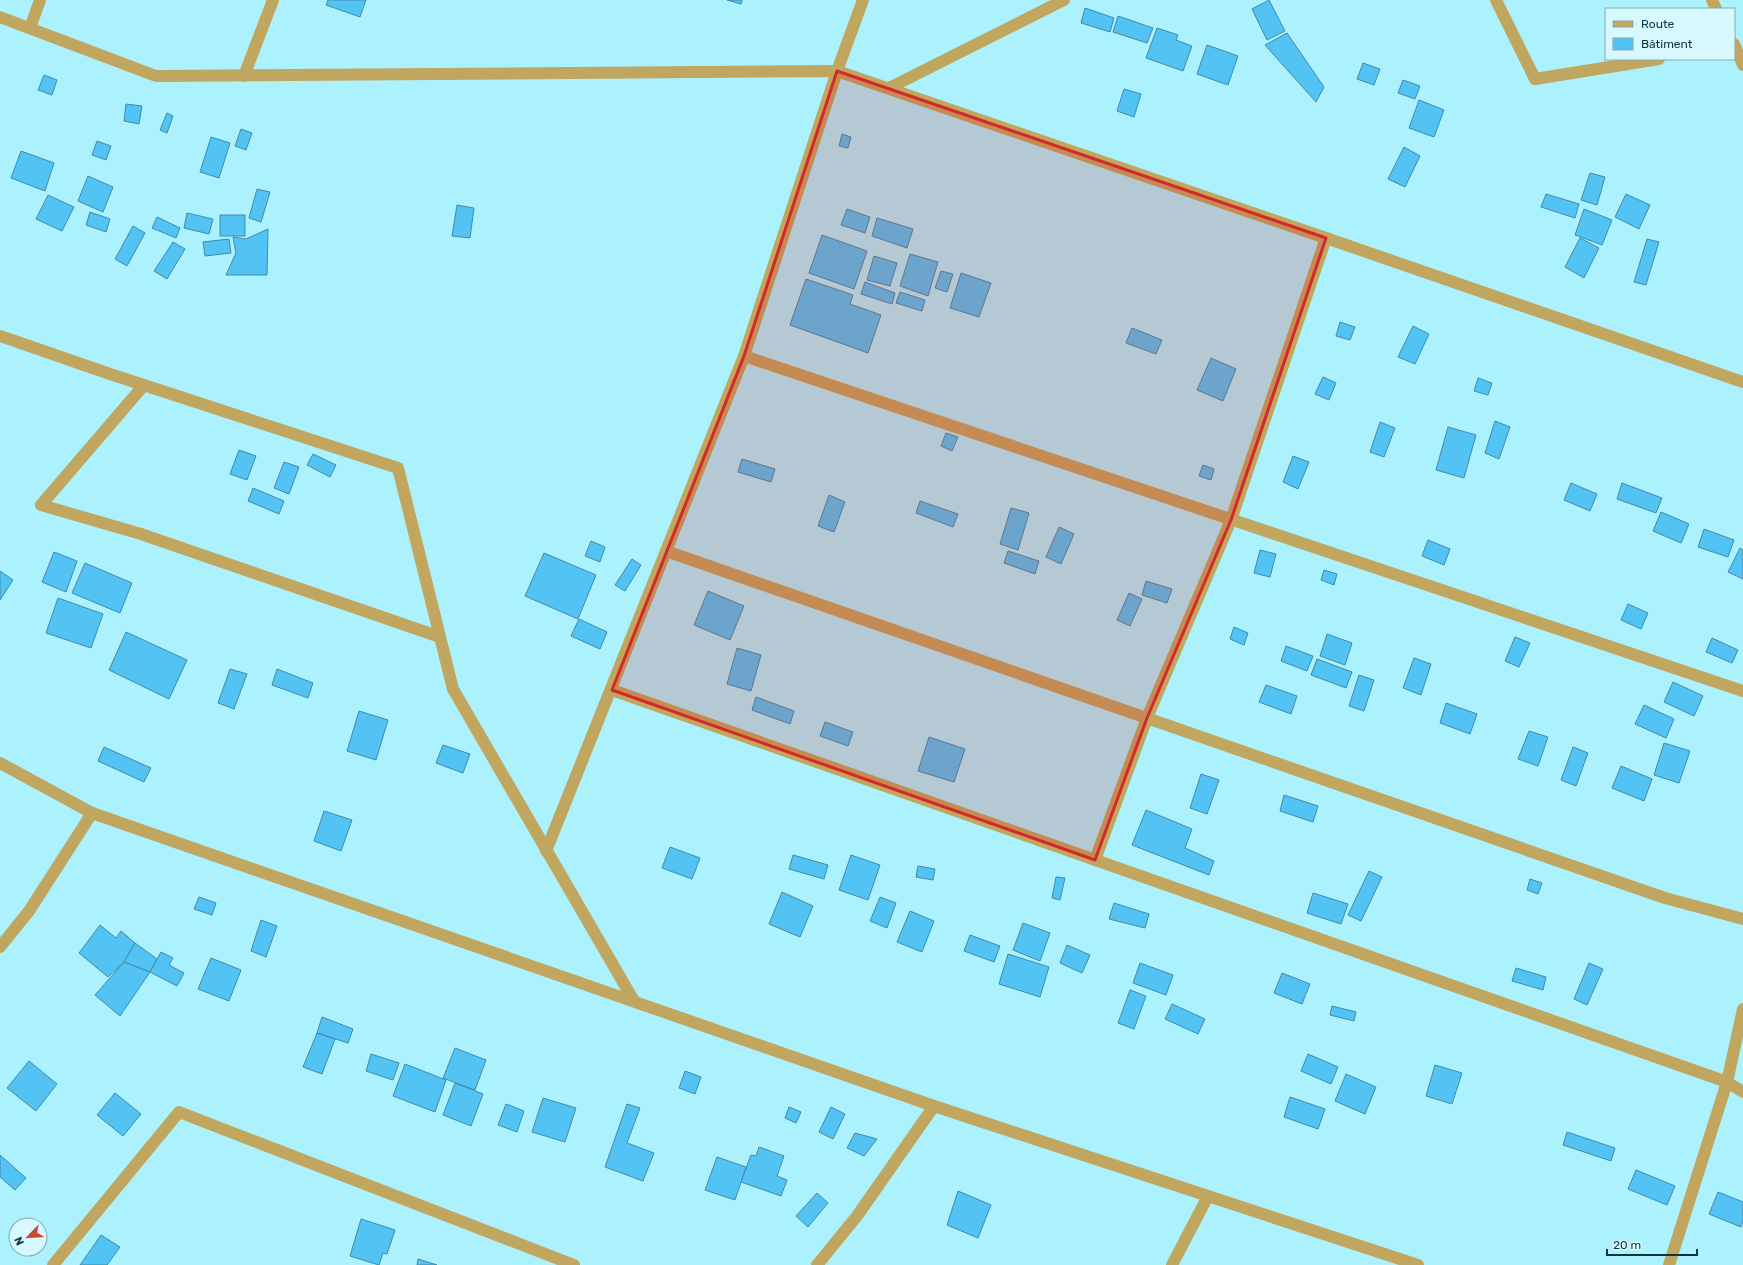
<svg xmlns="http://www.w3.org/2000/svg" width="1743" height="1265" viewBox="0 0 1743 1265" font-family="Rubik,sans-serif">
<style>
.building{fill:#53c3f4;stroke:#408aab}
.lines{fill:none;stroke-linecap:round;stroke-linejoin:round}
.minor{stroke:#c0a65f;stroke-width:12}
.marked{fill:#d62828;fill-opacity:0.2;stroke:#d62828;stroke-width:3;stroke-linejoin:round}
</style>
<rect width="100%" height="100%" fill="#acf2fe"/>
<g class="building">
<path d="M328,0H366L360,17L326,5Z"/>
<path d="M727,0H742L741,4Z"/>
<path d="M1269,0L1285,31L1267,40L1252,9Z"/>
<path d="M1085,8L1114,18L1110,32L1081,23Z"/>
<path d="M1118,16L1153,28L1147,43L1113,32Z"/>
<path d="M1157,28L1178,35L1176,40L1192,46L1183,71L1146,58Z"/>
<path d="M1287,33L1324,87L1316,102L1265,45Z"/>
<path d="M1207,45L1238,56L1228,85L1197,74Z"/>
<path d="M1363,63L1380,69L1374,85L1357,79Z"/>
<path d="M44,75L57,80L52,95L38,90Z"/>
<path d="M1403,80L1420,86L1415,99L1398,93Z"/>
<path d="M1124,89L1141,94L1134,117L1117,111Z"/>
<path d="M1419,100L1444,110L1434,137L1409,128Z"/>
<path d="M126,104L142,106L139,124L124,121Z"/>
<path d="M167,113L173,116L167,133L160,130Z"/>
<path d="M241,129L252,133L246,150L235,146Z"/>
<path d="M842,134L851,137L848,148L839,146Z"/>
<path d="M211,137L230,143L219,178L200,172Z"/>
<path d="M97,141L111,146L106,160L92,155Z"/>
<path d="M1404,147L1420,156L1405,187L1388,179Z"/>
<path d="M21,151L54,163L45,191L11,178Z"/>
<path d="M1590,173L1605,177L1597,205L1581,200Z"/>
<path d="M88,176L113,187L103,212L78,201Z"/>
<path d="M257,189L270,192L261,222L249,218Z"/>
<path d="M1546,194L1579,204L1575,218L1541,207Z"/>
<path d="M1626,194L1650,205L1639,229L1615,217Z"/>
<path d="M48,195L74,207L62,231L36,219Z"/>
<path d="M457,205L474,208L470,238L452,236Z"/>
<path d="M847,209L870,217L865,233L841,225Z"/>
<path d="M1584,209L1612,220L1602,245L1575,235Z"/>
<path d="M90,212L110,219L106,232L86,225Z"/>
<path d="M187,213L213,219L209,234L184,228Z"/>
<rect x="220" y="215" width="25" height="21"/>
<path d="M157,217L180,228L176,238L152,228Z"/>
<path d="M877,218L913,229L907,248L872,236Z"/>
<path d="M133,226L145,233L127,266L115,259Z"/>
<path d="M268,229L267,275H226L236,253L233,237L246,239Z"/>
<path d="M822,235L867,251L854,289L809,273Z"/>
<path d="M1580,238L1599,248L1584,278L1565,267Z"/>
<path d="M229,239L231,253L205,256L203,242Z"/>
<path d="M1647,239L1659,242L1646,285L1634,282Z"/>
<path d="M173,242L185,249L167,279L154,271Z"/>
<path d="M910,254L938,262L928,296L900,286Z"/>
<path d="M874,256L897,263L890,286L867,280Z"/>
<path d="M941,271L953,274L947,292L935,288Z"/>
<path d="M961,273L991,283L979,317L950,308Z"/>
<path d="M806,279L853,295L850,304L881,315L868,353L790,325Z"/>
<path d="M865,282L895,293L892,304L861,294Z"/>
<path d="M900,292L925,300L922,311L896,303Z"/>
<path d="M1340,322L1355,327L1350,340L1336,336Z"/>
<path d="M1413,326L1429,334L1415,364L1398,357Z"/>
<path d="M1132,328L1162,340L1156,354L1126,343Z"/>
<path d="M1211,358L1236,369L1223,401L1197,390Z"/>
<path d="M1323,377L1336,383L1329,400L1315,394Z"/>
<path d="M1478,378L1492,383L1488,395L1474,391Z"/>
<path d="M1495,421L1510,427L1499,459L1485,453Z"/>
<path d="M1380,422L1395,428L1384,457L1370,452Z"/>
<path d="M1448,427L1476,435L1464,478L1436,470Z"/>
<path d="M946,433L958,437L952,451L941,446Z"/>
<path d="M239,450L256,456L247,480L230,474Z"/>
<path d="M313,454L336,465L330,477L307,465Z"/>
<path d="M1293,456L1309,462L1298,489L1283,482Z"/>
<path d="M742,459L775,469L771,482L738,472Z"/>
<path d="M284,462L299,467L289,494L274,488Z"/>
<path d="M1203,465L1214,469L1211,480L1199,476Z"/>
<path d="M1571,483L1597,494L1590,511L1564,500Z"/>
<path d="M1622,483L1662,498L1656,513L1617,499Z"/>
<path d="M253,488L284,501L279,514L248,501Z"/>
<path d="M829,495L845,502L834,532L818,526Z"/>
<path d="M920,501L958,514L953,527L916,513Z"/>
<path d="M1011,508L1029,513L1018,550L1000,544Z"/>
<path d="M1661,512L1689,524L1681,543L1653,531Z"/>
<path d="M1059,527L1074,534L1061,564L1046,557Z"/>
<path d="M1704,529L1734,540L1728,557L1698,547Z"/>
<path d="M1428,540L1450,549L1444,565L1422,556Z"/>
<path d="M591,541L605,547L600,562L585,556Z"/>
<path d="M1740,548L1743,550V579L1728,572Z"/>
<path d="M1260,550L1276,554L1270,577L1254,573Z"/>
<path d="M1008,551L1039,561L1035,574L1004,563Z"/>
<path d="M54,552L77,561L66,592L42,582Z"/>
<path d="M544,553L596,575L578,619L525,596Z"/>
<path d="M632,559L641,565L625,591L615,585Z"/>
<path d="M85,563L132,583L120,613L72,593Z"/>
<path d="M1324,570L1337,574L1334,585L1321,580Z"/>
<path d="M0,571L13,580L0,600Z"/>
<path d="M1146,581L1172,589L1167,603L1142,595Z"/>
<path d="M708,591L744,606L730,640L694,625Z"/>
<path d="M1129,593L1142,599L1130,626L1117,620Z"/>
<path d="M58,598L103,614L91,648L46,633Z"/>
<path d="M1628,604L1648,613L1641,629L1621,620Z"/>
<path d="M579,619L607,632L600,649L571,636Z"/>
<path d="M1234,627L1248,633L1244,645L1230,639Z"/>
<path d="M126,632L187,660L169,699L109,670Z"/>
<path d="M1327,634L1352,643L1345,665L1320,656Z"/>
<path d="M1515,637L1530,643L1519,667L1505,661Z"/>
<path d="M1712,638L1738,650L1732,663L1706,652Z"/>
<path d="M1286,646L1313,656L1307,671L1281,661Z"/>
<path d="M737,648L761,655L751,691L727,684Z"/>
<path d="M1414,658L1431,664L1421,695L1403,688Z"/>
<path d="M1317,659L1352,672L1346,688L1311,675Z"/>
<path d="M230,669L247,674L234,709L218,703Z"/>
<path d="M277,669L313,683L308,698L272,685Z"/>
<path d="M1359,675L1374,680L1364,711L1349,706Z"/>
<path d="M1673,682L1703,696L1694,716L1664,702Z"/>
<path d="M1266,685L1297,696L1291,714L1259,702Z"/>
<path d="M756,697L794,711L790,724L752,710Z"/>
<path d="M1446,703L1477,714L1470,734L1440,723Z"/>
<path d="M1644,705L1674,719L1666,738L1635,724Z"/>
<path d="M359,711L388,720L376,760L347,751Z"/>
<path d="M825,722L853,732L848,746L820,736Z"/>
<path d="M1529,731L1548,737L1538,766L1518,759Z"/>
<path d="M929,737L965,749L954,782L918,771Z"/>
<path d="M1664,743L1690,751L1679,783L1654,775Z"/>
<path d="M443,745L470,754L463,773L436,763Z"/>
<path d="M104,747L151,768L144,782L98,761Z"/>
<path d="M1573,747L1588,753L1576,786L1561,780Z"/>
<path d="M1621,766L1652,779L1644,801L1612,788Z"/>
<path d="M1201,774L1219,780L1207,814L1190,808Z"/>
<path d="M1284,795L1318,806L1313,822L1280,811Z"/>
<path d="M1146,810L1192,829L1185,848L1214,861L1209,875L1132,845Z"/>
<path d="M324,811L352,820L341,851L314,841Z"/>
<path d="M670,847L700,858L692,879L662,868Z"/>
<path d="M793,855L828,865L824,879L789,869Z"/>
<path d="M851,855L880,865L868,900L839,890Z"/>
<path d="M918,866L935,869L933,880L916,877Z"/>
<path d="M1369,871L1382,877L1361,921L1348,915Z"/>
<path d="M1056,877L1065,878L1060,900L1052,898Z"/>
<path d="M1530,879L1542,883L1538,894L1527,890Z"/>
<path d="M782,892L813,906L800,937L769,924Z"/>
<path d="M1313,893L1348,904L1341,924L1307,913Z"/>
<path d="M199,897L216,903L212,915L194,909Z"/>
<path d="M880,897L896,903L887,928L870,921Z"/>
<path d="M1114,903L1149,914L1145,928L1109,919Z"/>
<path d="M910,911L934,921L922,952L897,942Z"/>
<path d="M261,920L277,926L266,957L251,951Z"/>
<path d="M1023,923L1050,933L1040,961L1013,950Z"/>
<path d="M100,925L116,938L121,931L135,943L124,962L108,977L79,953Z"/>
<path d="M970,935L1000,946L994,962L964,951Z"/>
<path d="M135,943L157,959L150,972L124,962Z"/>
<path d="M1067,945L1090,955L1082,973L1060,963Z"/>
<path d="M161,952L173,958L169,965L184,973L177,986L150,972Z"/>
<path d="M1008,954L1049,967L1040,997L999,984Z"/>
<path d="M211,958L241,970L229,1001L198,989Z"/>
<path d="M124,962L150,972L120,1016L95,995Z"/>
<path d="M1140,963L1173,975L1166,995L1133,983Z"/>
<path d="M1589,963L1603,969L1587,1005L1574,999Z"/>
<path d="M1516,968L1546,977L1543,990L1512,981Z"/>
<path d="M1282,973L1310,984L1302,1004L1274,993Z"/>
<path d="M1130,990L1146,996L1134,1029L1118,1023Z"/>
<path d="M1172,1004L1205,1019L1198,1034L1165,1019Z"/>
<path d="M1332,1006L1356,1012L1354,1021L1330,1015Z"/>
<path d="M322,1017L353,1029L348,1043L317,1033Z"/>
<path d="M317,1033L335,1039L322,1074L303,1067Z"/>
<path d="M455,1048L486,1060L475,1090L443,1078Z"/>
<path d="M371,1054L399,1063L393,1080L366,1071Z"/>
<path d="M1308,1054L1338,1067L1331,1084L1301,1071Z"/>
<path d="M29,1061L57,1084L36,1111L7,1088Z"/>
<path d="M405,1064L446,1080L435,1112L393,1096Z"/>
<path d="M1435,1065L1462,1073L1452,1104L1426,1096Z"/>
<path d="M685,1071L701,1077L695,1094L679,1088Z"/>
<path d="M1346,1074L1376,1087L1365,1114L1335,1101Z"/>
<path d="M455,1083L483,1094L471,1126L443,1115Z"/>
<path d="M115,1093L141,1114L123,1136L97,1115Z"/>
<path d="M1290,1097L1325,1109L1318,1129L1284,1117Z"/>
<path d="M543,1098L576,1108L565,1142L532,1132Z"/>
<path d="M506,1104L524,1111L517,1132L498,1125Z"/>
<path d="M627,1104L640,1108L627,1143L654,1153L643,1181L605,1167Z"/>
<path d="M789,1107L801,1112L796,1123L785,1118Z"/>
<path d="M831,1107L845,1114L833,1139L819,1132Z"/>
<path d="M1567,1132L1615,1148L1611,1161L1563,1145Z"/>
<path d="M855,1133L877,1139L864,1156L847,1148Z"/>
<path d="M759,1147L784,1156L777,1176L787,1180L781,1196L741,1182L751,1155L756,1156Z"/>
<path d="M0,1155L26,1178L15,1190L0,1177Z"/>
<path d="M717,1157L746,1167L735,1200L705,1190Z"/>
<path d="M1636,1170L1675,1186L1667,1205L1628,1189Z"/>
<path d="M958,1191L991,1205L978,1238L947,1225Z"/>
<path d="M1718,1192L1743,1202V1221L1741,1227L1709,1214Z"/>
<path d="M817,1193L828,1203L808,1227L796,1216Z"/>
<path d="M361,1219L395,1230L387,1254L383,1253L379,1265L350,1256Z"/>
<path d="M101,1235L120,1247L107,1265H80Z"/>
<path d="M418,1259L437,1265H417Z"/>
</g>
<g class="lines">
<g class="minor">
<path d="M1496,0L1535,79L1659,59"/>
<path d="M1712,0L1716,9"/>
<path d="M0,17L156,76L837,71L1326,238L1743,382"/>
<path d="M30,28L40,0"/>
<path d="M1734,44L1743,65"/>
<path d="M244,76L273,0"/>
<path d="M889,88L1064,0"/>
<path d="M0,336L110,374L398,468L453,689L634,1001"/>
<path d="M744,356L1743,691"/>
<path d="M144,385L41,505L141,534L440,637"/>
<path d="M666,551L1665,898L1743,919"/>
<path d="M612,690L1727,1082L1743,1092"/>
<path d="M0,763L92,813L934,1106L1418,1265"/>
<path d="M546,851L744,356L837,71L863,0"/>
<path d="M1095,860L1147,718L1231,520L1326,238"/>
<path d="M0,947L29,911L92,813"/>
<path d="M53,1265L179,1112L574,1265"/>
<path d="M817,1265L857,1216L934,1106"/>
<path d="M1172,1265L1208,1196"/>
<path d="M1669,1265L1727,1082L1743,1009"/>
</g>
</g>
<path class="marked" d="M837,71L1326,238L1231,520L1147,718L1095,860L612,690L744,356Z"/>
<rect x="1605" y="8" width="130" height="52" fill="#d7f8ff" stroke="#86aab1"/>
<rect x="1613" y="21" width="20" height="6" fill="#c0a65f" stroke="#86aab1"/>
<text x="1641" y="28" font-size="12" fill="#0d353b">Route</text>
<rect x="1613" y="38" width="20" height="12" fill="#53c3f4" stroke="#86aab1"/>
<text x="1641" y="48" font-size="12" fill="#0d353b">Bâtiment</text>
<g transform="translate(28 1237) rotate(245)"><circle r="19" fill="#d7f8ff" stroke="#86aab1"/>
<path d="M0-3L7 15L0 10L-7 15Z" fill="#d04332"/>
<text y="-6" font-size="11" font-weight="bold" text-anchor="middle" fill="#0d353b">N</text>
</g>
<path d="M1607 1249v6h90v-6" fill="none" stroke="#0d353b" stroke-width="2"/>
<text x="1613" y="1249" font-size="12" fill="#0d353b" stroke="#d7f8ff" stroke-width="3" paint-order="stroke">20 m</text>
</svg>
